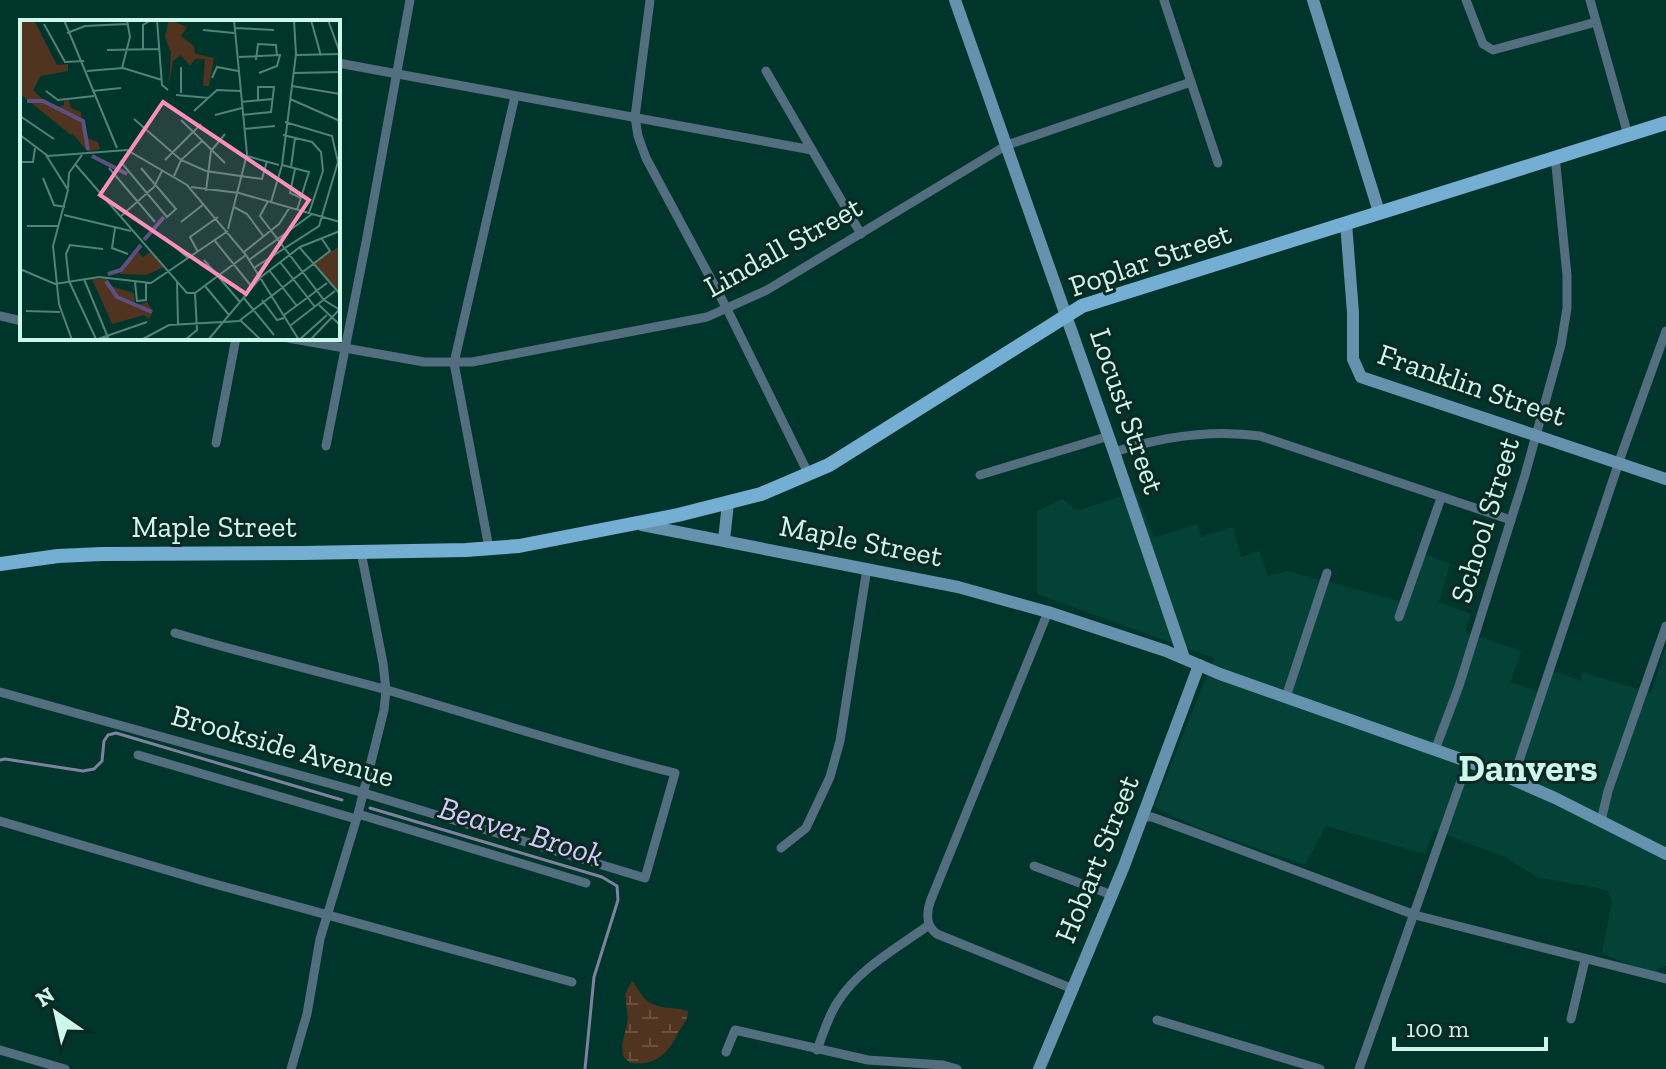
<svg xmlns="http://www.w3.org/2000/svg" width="1666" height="1069" viewBox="0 0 1666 1069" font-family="'Zilla Slab',serif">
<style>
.built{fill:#044237}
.wetland{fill:url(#wetland-marsh)}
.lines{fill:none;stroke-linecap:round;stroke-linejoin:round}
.stream{stroke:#7f81a1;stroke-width:3}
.street{stroke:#526e7f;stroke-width:9}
.secondary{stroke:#6692ae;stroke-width:12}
.primary{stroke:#74aed2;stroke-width:14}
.labels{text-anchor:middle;stroke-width:6;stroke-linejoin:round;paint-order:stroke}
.street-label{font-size:30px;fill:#ccf7ea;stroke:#0b2922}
.water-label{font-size:32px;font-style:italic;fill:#d6c9fa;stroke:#0b2922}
.district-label{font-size:38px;font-weight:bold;fill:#ccf7ea;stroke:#0b2922}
.inset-river{fill:none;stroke:#5e4f82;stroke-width:4}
.inset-road{fill:none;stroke:#528377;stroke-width:2}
.view{fill:#ff8eba;fill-opacity:0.15;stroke:#ff8eba;stroke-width:4}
.inset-edge{fill:none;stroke:#ccf7ea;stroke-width:4}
</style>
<defs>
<pattern id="wetland-marsh" width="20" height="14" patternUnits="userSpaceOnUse" patternTransform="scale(2)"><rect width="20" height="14" fill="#503420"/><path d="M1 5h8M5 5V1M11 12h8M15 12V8" fill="none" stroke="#685241"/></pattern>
</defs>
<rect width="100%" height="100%" fill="#00352b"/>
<path class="built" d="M1136,491L1154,538L1197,524L1201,537L1233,527L1241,557L1259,551L1268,576L1287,571L1403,602L1422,553L1450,564L1439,602L1471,614L1465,632L1521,651L1511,682L1537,691L1543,690L1550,670L1582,681L1581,672L1651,693L1666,647V966L1660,967L1655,976L1602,953L1612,901L1608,891L1594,887L1539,878L1505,857L1434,830L1425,854L1326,826L1305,865L1199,828L1156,808L1155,805L1214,658L1037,594V511L1063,499L1077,511Z"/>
<path class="wetland" d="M632,981C637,986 639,992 644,998C657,1011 673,1006 688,1011C688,1022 681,1026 677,1035C667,1055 654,1066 630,1063L623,1056L622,1045L628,1018L625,994Z"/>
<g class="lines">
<g class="stream">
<path d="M0,760L5,759L83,771L94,769L102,761L104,741L108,735L116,733L342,800"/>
<path d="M370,808L602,877L617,886L618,900L594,977L585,1069"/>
</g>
<g class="street">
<path d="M650,0L635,117L638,136L646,158L727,309L809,475"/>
<path d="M1466,0L1483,44L1493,50L1596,22"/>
<path d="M1590,0L1628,135"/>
<path d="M338,63L812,150"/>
<path d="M766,71L861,234"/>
<path d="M1191,82L1218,163"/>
<path d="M0,316L22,321"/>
<path d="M288,338L424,362H472L707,317L767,290L1007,145L1191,82L1164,0"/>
<path d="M216,443L236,338"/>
<path d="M326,446L367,237L410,0"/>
<path d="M1114,452C1161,437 1211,429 1260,436L1511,520"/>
<path d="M980,475L1109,436"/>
<path d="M489,548L454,363L515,96"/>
<path d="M1048,612L930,902C926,915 926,926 937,934L1073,989"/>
<path d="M1399,617L1441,498"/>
<path d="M0,692L364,793L645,878L675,773C578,749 484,718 387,690C317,671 246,654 175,633"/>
<path d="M1286,697L1327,573"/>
<path d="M1435,750L1459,686L1525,475L1561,345L1567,308V275L1555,156"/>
<path d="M138,755L356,819"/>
<path d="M1513,779L1622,453L1666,331"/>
<path d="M358,814L586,883"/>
<path d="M1143,817H1152L1193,832L1415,915L1666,979"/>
<path d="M0,821L204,881L572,982"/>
<path d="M1601,821L1608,791L1666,626"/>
<path d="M781,848L806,828L830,777L840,741L867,568"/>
<path d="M1034,866L1112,895"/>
<path d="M1571,1019L1585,960"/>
<path d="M1157,1020L1320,1069"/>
<path d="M0,1050L65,1069"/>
<path d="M817,1050C823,1034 828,1017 837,1003C858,969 897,948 929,925"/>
<path d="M726,1052L735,1030L868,1060L943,1065L957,1069"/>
<path d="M291,1069L307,1014L320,939L358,814L384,710L386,690L383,663L361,552"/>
<path d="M1359,1069L1468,761"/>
</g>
<g class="secondary">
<path d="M955,0L1114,452L1184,658"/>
<path d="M1313,0L1379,212"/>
<path d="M1346,223L1353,313V359L1361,377L1666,479"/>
<path d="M642,525L958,587L1048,612L1166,651L1220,674L1489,769L1555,798L1666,854"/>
<path d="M724,540L728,503"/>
<path d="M1039,1069L1124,866L1199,665"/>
</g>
<path class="primary" d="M0,564L58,556L102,554L302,553L466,550L519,546L678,515L761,494L829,465L1082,306L1666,123"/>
</g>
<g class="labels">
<g class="street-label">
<text transform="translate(783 247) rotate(-29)" y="10">Lindall Street</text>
<text transform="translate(1150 260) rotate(-19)" y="10">Poplar Street</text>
<text transform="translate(1472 385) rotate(19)" y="10">Franklin Street</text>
<text transform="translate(1127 411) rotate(71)" y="10">Locust Street</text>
<text transform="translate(1485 520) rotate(-73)" y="10">School Street</text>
<text x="214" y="537">Maple Street</text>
<text transform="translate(861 541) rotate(11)" y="10">Maple Street</text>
<text transform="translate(283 746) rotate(16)" y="10">Brookside Avenue</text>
<text transform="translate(1097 859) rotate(-68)" y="10">Hobart Street</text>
</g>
<g class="water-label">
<text transform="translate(521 831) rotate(17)" y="11">Beaver Brook</text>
</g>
<g class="district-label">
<text x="1528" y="781">Danvers</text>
</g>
</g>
<g transform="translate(20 20)">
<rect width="320" height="320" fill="#00352b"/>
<path d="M149,0L167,7L161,16L174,26L175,34L150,31L145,17ZM22,82L37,87L48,84L65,103L67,118L78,122L80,129L68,132L51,112L58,109Z" fill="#503420"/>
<path d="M14,0L37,45L48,44V51L21,56L13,70L34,90L44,89V81L49,80L51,88L61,92L62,107L51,115L0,74V2ZM151,28L194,38L189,66H183L185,39H175L170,46L161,35L153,41L149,66ZM320,226V273L293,243ZM118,232L123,237L130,232L144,247L126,255L99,254ZM72,259H87V265L114,273L115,286L127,282L133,291L129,299L124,295L92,304Z" fill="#503420"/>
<path class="inset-river" d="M7,81H23L63,101L68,130M72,136L107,154M124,220L144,197M88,254L101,250L121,225M86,261L97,277L132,292"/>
<path class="inset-road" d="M44,0L97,128M137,0L142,65L148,70M291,0L301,36M308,0L320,33M24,4L45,42L64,41M214,8L254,10M183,10L214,13M47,13L65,6L107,4M87,30L140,29M123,30V5L131,0M276,35L320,34M219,37L260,35L257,46L239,53M236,40L238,24L256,25L257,35M102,48L110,17L107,0M67,51L103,48L142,60M274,53L320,52M192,58L197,47L218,51M272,66L320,74M26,71L38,80L74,76M72,71L101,68M161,73V47M156,75L189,78M270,79L320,101M221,82L253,79M174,91L197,70L220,71M195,95L222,88M222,95L251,92L254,67H238V80M0,96L34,119M114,99L161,140L186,151L242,159L247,141M161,100L205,143M224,109L255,106M0,115L28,136L107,130L167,165L226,235L279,320M263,115L292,122L301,132L303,151L289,193M26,135L48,170L33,226L39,284L52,320M227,136L259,145M145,140L181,104M100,141L147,197L156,189L121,148M0,142H13L15,128M55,144L167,273H175M262,145L289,152L277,190M271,147L275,118M89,148L135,202M275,149L270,173L281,178M154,156L161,140L182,121M23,158L34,185L45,187M171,167L219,173L320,202M48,168L49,153L62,135M186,171L191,131L205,114M248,181L240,196L304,280L320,290M251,182L262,145L276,34L274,0M214,187L227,194L244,217M44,195L111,211M100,197L134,167L142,151M161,202L184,184M7,206H39M95,208L92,228L108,234M208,209L227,134L214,0M144,217L168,238M195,221L232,267M280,228L320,274M178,232L170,217L198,197M224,232L259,204L270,187M184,240L220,282M229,240L292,194M260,242L295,287M234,248L299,206L318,142L312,116L265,102M0,249L35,264L79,257L131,263L208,211M249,250L277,286M64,259L89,320M115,262L117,281L126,280V263M157,262L158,304M185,266L209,295M223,277L254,315M242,280L257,300L264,298M299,285L320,305M6,291L40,292M264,295L307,263M220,300L241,320M204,302L219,301L310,231L302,219M271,305L315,271M76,319L49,261L46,234L50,225L83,229M75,320L127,302M121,320L149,305L202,302M165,320L177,310L175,273L226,235M188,320L241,257L280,227L320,211M279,320L307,295M290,320L319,290"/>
<path class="view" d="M143,82L289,180L226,274L80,175Z"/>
<rect width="320" height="320" class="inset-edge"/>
</g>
<g transform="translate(56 1013) rotate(326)" stroke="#0b2922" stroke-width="6" paint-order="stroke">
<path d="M0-6L14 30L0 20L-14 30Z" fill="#ccf7ea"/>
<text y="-12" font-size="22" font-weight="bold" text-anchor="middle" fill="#ccf7ea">N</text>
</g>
<path d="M1394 1037v12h152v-12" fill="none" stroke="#ccf7ea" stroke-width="4"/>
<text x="1406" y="1037" font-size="24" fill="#ccf7ea" stroke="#0b2922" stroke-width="6" paint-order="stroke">100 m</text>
</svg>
